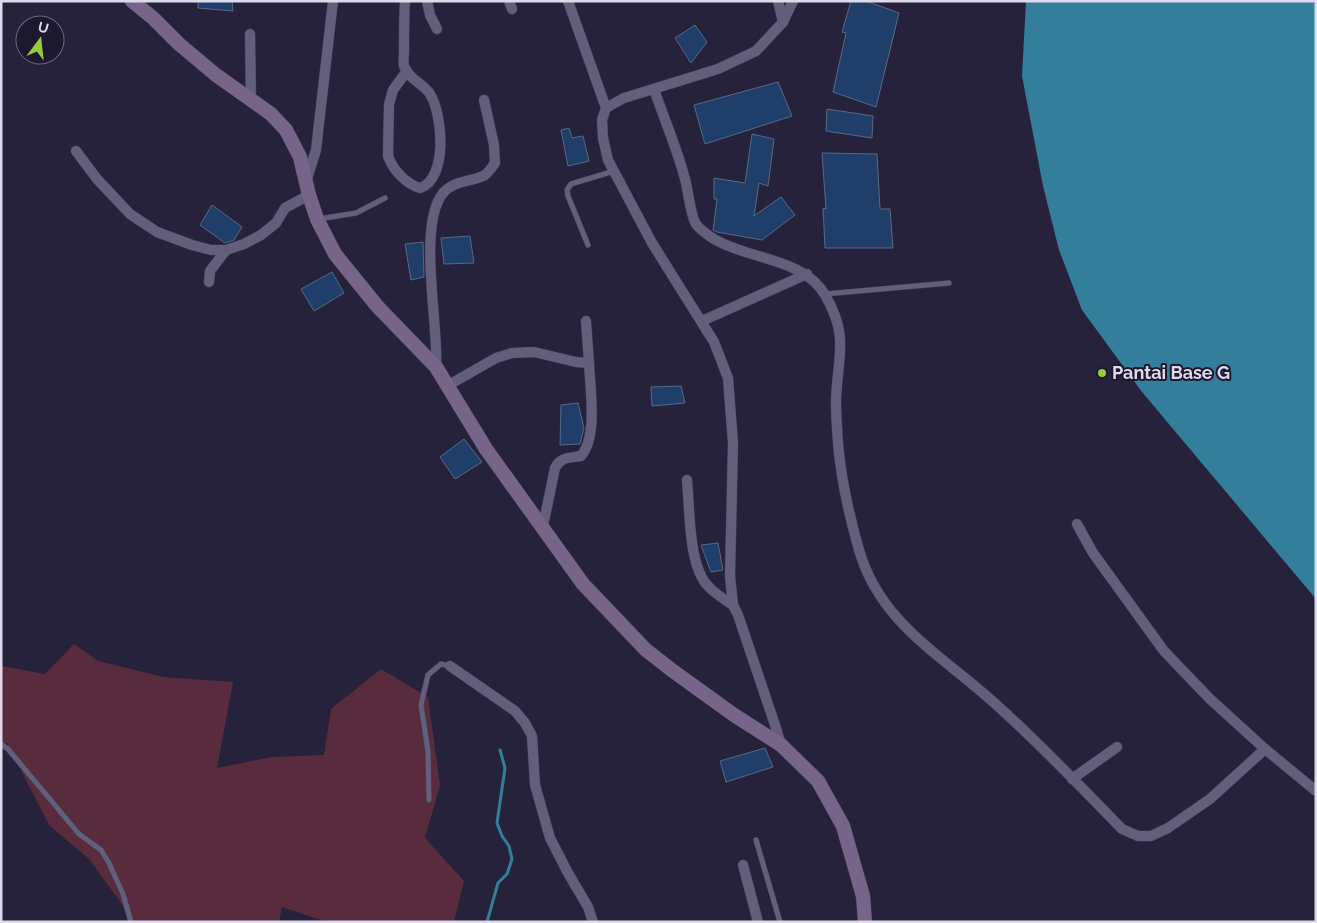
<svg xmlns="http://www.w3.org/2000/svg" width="1317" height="923" viewBox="0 0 1317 923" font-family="Raleway,sans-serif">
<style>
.green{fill:#582c3d}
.water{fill:#337f9b}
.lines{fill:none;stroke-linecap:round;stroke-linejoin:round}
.stream{stroke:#337f9b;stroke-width:3}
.building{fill:#203e6a;stroke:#586983}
.lane-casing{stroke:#403c51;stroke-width:6}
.street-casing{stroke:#403c51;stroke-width:11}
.secondary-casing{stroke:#403c51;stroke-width:15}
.lane{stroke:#625e7b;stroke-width:5}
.street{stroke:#625e7b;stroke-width:10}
.secondary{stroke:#766489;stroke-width:14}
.poi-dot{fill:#97cc39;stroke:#1d1830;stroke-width:2}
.labels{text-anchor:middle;stroke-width:4;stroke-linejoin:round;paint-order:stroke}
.poi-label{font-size:18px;font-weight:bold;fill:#dcdaeb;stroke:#1d1830;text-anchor:start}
</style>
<rect width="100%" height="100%" fill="#26223b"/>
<path class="green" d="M74,644L98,661L163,677L233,682L217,768L272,757L324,755L331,709L381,669L428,697L440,785L425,838L464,881L454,922H327L282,907L279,922H135L89,859L49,825L7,743H1V666L45,674Z"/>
<path class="water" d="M1026,1H1316V599L1142,392L1082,310L1059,250L1043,186L1022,76Z"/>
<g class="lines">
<path class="stream" d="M487,922L498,883L507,874L512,859L509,846L502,836L497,823L505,768L500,750"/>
</g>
<g class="building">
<path d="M198,1H232L233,11L198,8Z"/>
<path d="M851,1H866L899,13L876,107L833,92L846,33L842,32Z"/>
<path d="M695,25L707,42L691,63L675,38Z"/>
<path d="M778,82L792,116L705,144L694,105Z"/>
<path d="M827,109L873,116L872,138L826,131Z"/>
<path d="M569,128L572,138L583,136L589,161L568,166L561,130Z"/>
<path d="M752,134L774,139L768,186L759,183L754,216L781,197L795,215L762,240L717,232L713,230L717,199H714V178L745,183Z"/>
<path d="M822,153L877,154L880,209H890L893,248H825L823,208L826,209Z"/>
<path d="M212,205L242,227L234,240L225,243L200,225Z"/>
<path d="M470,236L474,263L444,264L441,238Z"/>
<path d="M423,242L424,277L411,280L405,244Z"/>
<path d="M332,272L344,293L314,311L301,289Z"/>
<path d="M681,386L685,403L652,406L651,387Z"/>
<path d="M578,403L584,428L580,444L560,445L561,405Z"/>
<path d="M464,439L482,462L455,479L440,457Z"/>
<path d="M718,543L723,570L711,572L701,545Z"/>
<path d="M765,748L773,767L726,782L720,761Z"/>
</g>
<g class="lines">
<defs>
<g id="lane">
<path d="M319,219L356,213L385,198"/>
<path d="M588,245L568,196L567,190L571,184L614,171"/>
<path d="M825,294L949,283"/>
<path d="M1,744L8,749L79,834L101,850L109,863L123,894L131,922"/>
<path d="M429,800L428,751L421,705L428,675L441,664L450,666"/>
<path d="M756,840L780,922"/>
</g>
<g id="street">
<path d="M405,1C404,18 404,34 404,51C404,56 403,62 404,66C408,79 424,84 430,94C443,115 448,179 420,188C406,184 393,170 388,156L389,104L393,90L407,71"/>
<path d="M427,1L430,15L437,29"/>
<path d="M509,1L512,9"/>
<path d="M568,1L606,108"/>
<path d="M778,1L783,22"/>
<path d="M250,34L251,101"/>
<path d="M654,89C664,119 677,148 685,179C688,189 691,218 696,224C700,230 708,235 714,239C749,260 804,258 825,295C850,337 837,358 836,401C836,415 837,429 838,443C841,479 849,515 859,550C881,626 947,658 1001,709C1043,747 1082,788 1122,829L1138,836H1151L1168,828L1210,799L1265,749"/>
<path d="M76,151L97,179L130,214L157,232L192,245L211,250H226L244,244L261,235L276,223L285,208L309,195"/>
<path d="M306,182L316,150L333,1"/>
<path d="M209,282L210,271L226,250"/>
<path d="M702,321L807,274"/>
<path d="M436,367C439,324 417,226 443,193C454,180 472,182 485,175C489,172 492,167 495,163L494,145L484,100"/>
<path d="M447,386L496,358L512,353L534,352L576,362L589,363L586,321"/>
<path d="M687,480C690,509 688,565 708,586C715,594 724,599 733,605"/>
<path d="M1077,524L1093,553L1164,651L1209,698L1265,749L1316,791"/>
<path d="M543,526L555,468C560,457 569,458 581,456C598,436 590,389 589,363"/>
<path d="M450,666L515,711L525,723L532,736L535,785L550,838L568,873L588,907L593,922"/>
<path d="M781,745L775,725L738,615L733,605L730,576L733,443L728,378L714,342L652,243L608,160L603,138L602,120L606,108L624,98L718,69L756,51L783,22L793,1"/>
<path d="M1072,779L1117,747"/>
<path d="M743,865L758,922"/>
</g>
<path id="secondary" d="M132,1L153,18L179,44L216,75L271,114L286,130L300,157L309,195L317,219L335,254L377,306L436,367L486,449L583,584L646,650L673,671L734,715L781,745L818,781L843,826L863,896L865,922"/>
</defs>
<use href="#lane" class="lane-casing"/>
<use href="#street" class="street-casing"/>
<use href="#secondary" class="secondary-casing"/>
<use href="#lane" class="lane"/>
<use href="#street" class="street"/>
<use href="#secondary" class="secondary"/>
</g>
<circle class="poi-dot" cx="1102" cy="373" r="5"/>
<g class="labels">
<g class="poi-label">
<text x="1112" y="379">Pantai Base G</text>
</g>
</g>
<rect width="1317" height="923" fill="none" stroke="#dcdaeb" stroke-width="5"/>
<g transform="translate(40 40) rotate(15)"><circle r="24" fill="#1d1830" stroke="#69667b"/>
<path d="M0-4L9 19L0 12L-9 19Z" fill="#97cc39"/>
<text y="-8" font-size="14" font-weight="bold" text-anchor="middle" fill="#dcdaeb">U</text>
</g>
</svg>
